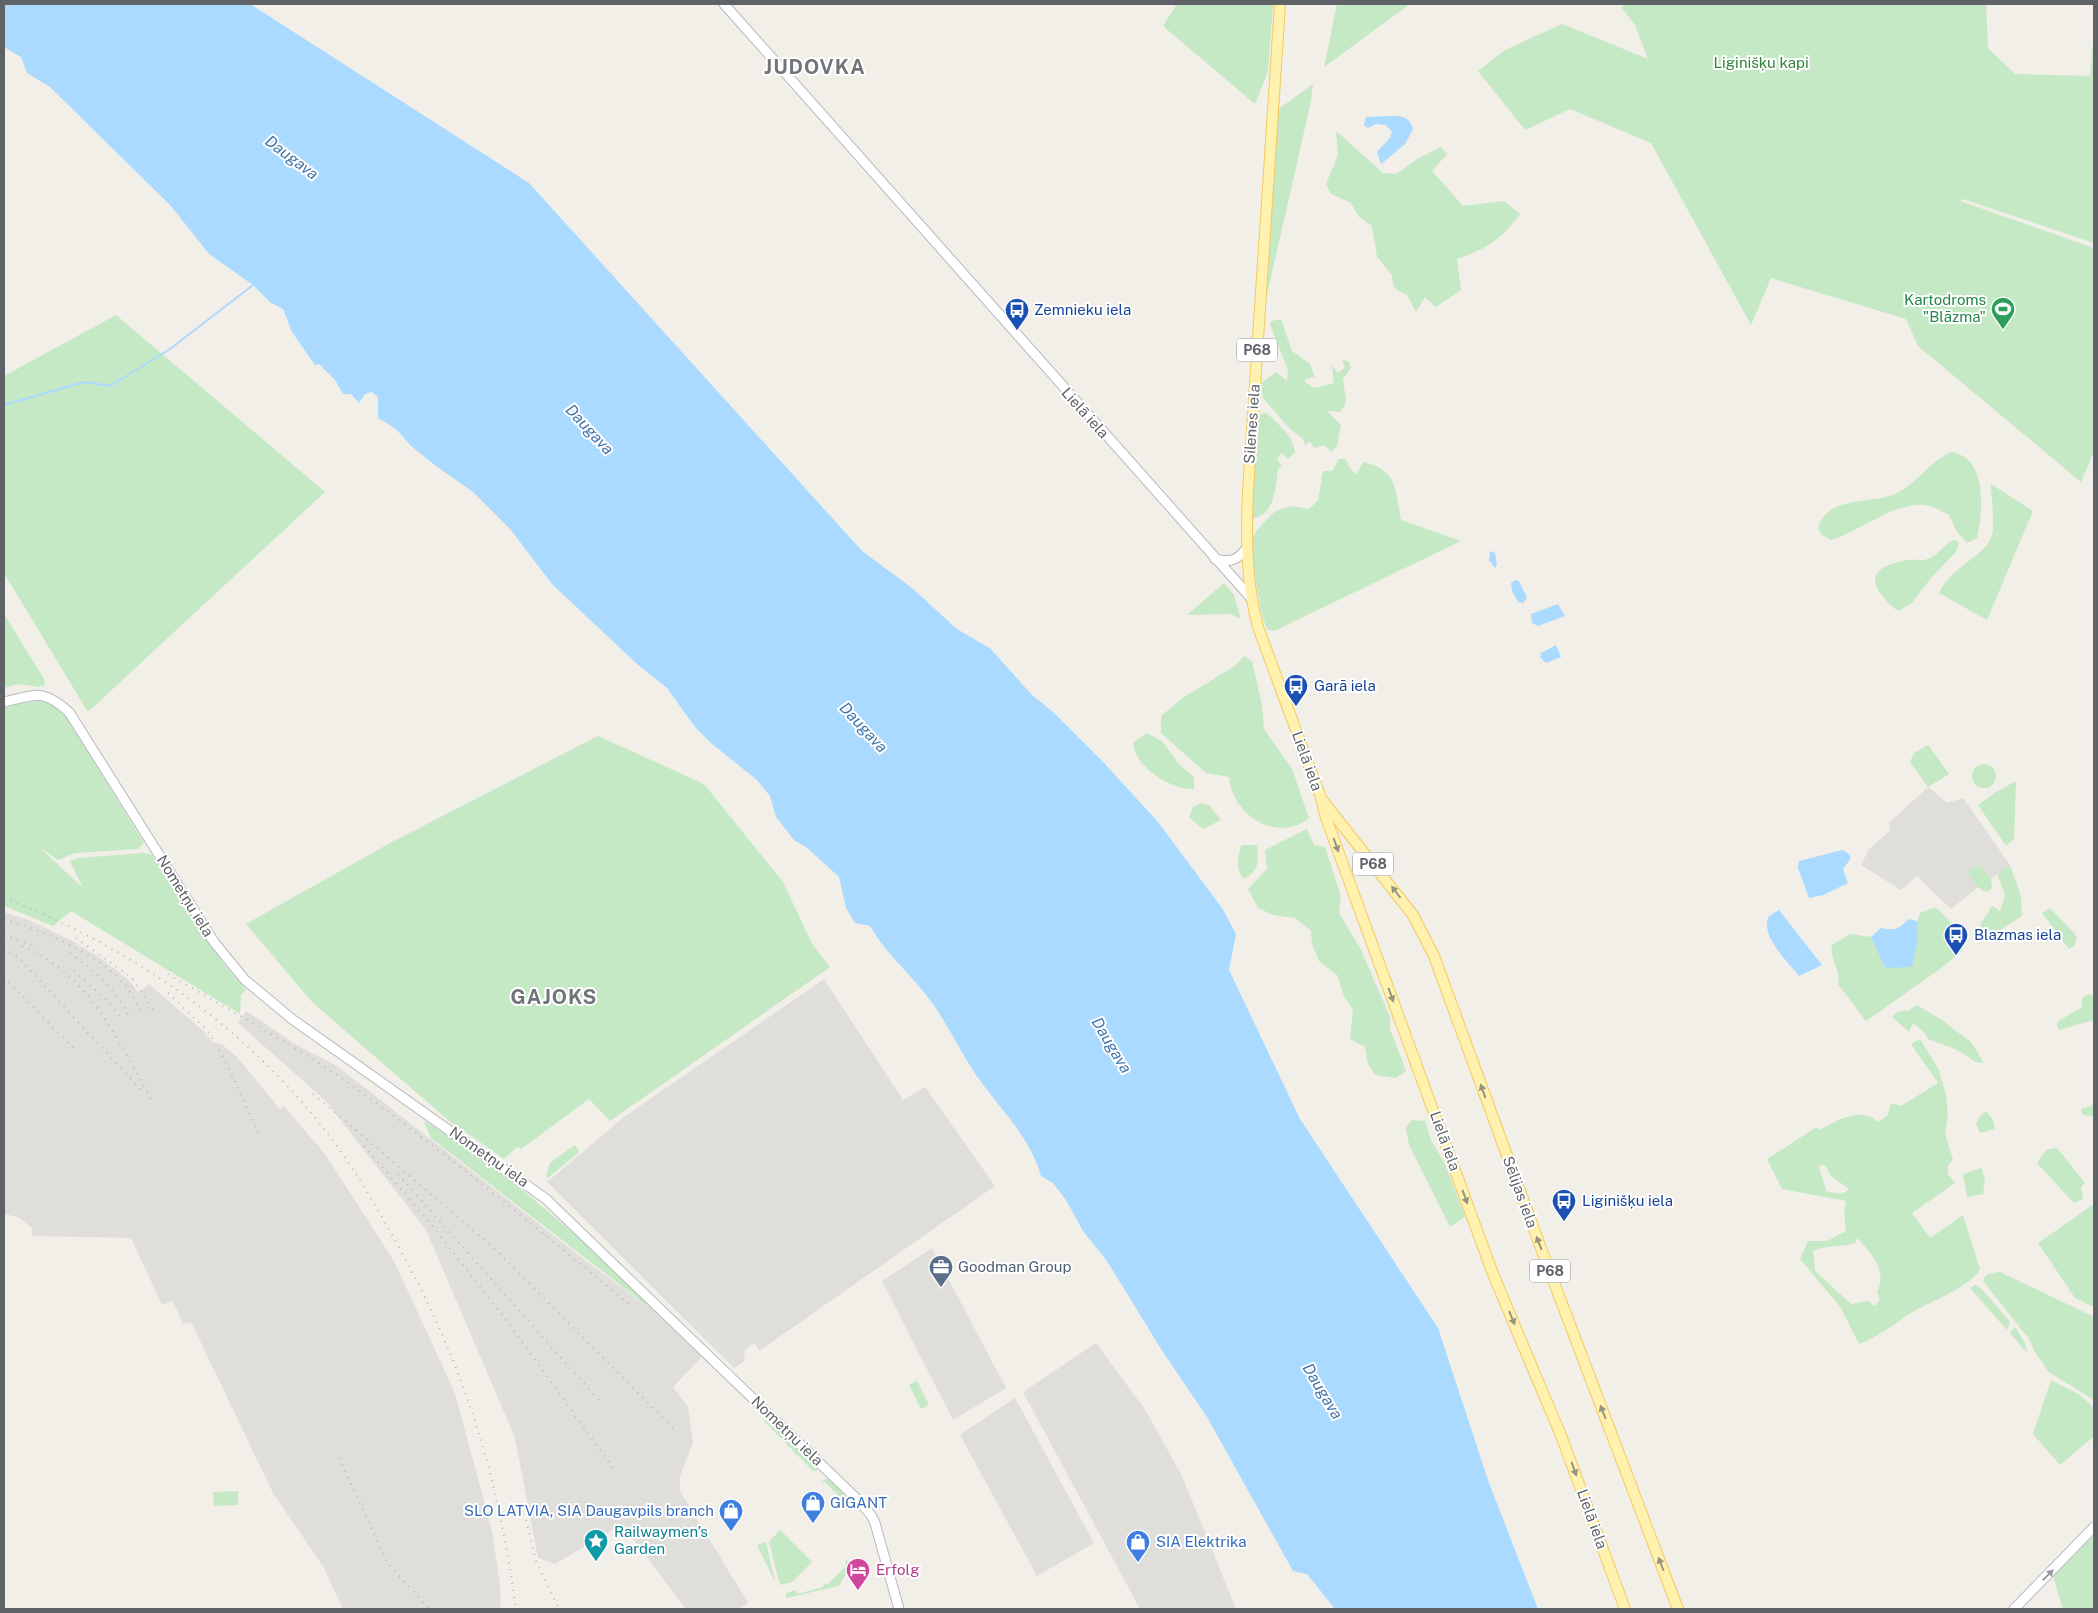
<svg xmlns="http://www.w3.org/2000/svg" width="2098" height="1613" viewBox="0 0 2098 1613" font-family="'Public Sans',sans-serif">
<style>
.industrial{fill:#e0deda}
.green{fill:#c5e8c5;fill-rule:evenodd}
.water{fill:#aadaff}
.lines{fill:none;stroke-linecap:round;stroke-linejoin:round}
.stream{stroke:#aadaff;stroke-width:2}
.secondary-casing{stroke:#b6babf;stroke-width:11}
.primary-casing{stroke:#f2c960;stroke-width:12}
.secondary{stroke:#fff;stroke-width:9}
.primary{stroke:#fff2af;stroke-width:10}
.rail{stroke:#b6b7b8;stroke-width:2;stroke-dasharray:1 6;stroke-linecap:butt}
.oneway{fill:#979581}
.oneway2{fill:#979a9d}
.labels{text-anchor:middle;stroke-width:4;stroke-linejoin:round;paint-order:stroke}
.shield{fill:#fff;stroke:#8f9295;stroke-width:1}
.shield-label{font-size:14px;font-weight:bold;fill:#5f6368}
.park-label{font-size:15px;fill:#348238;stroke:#fff}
.leisure-label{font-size:15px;fill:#27864d;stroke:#fff;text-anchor:end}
.transit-label{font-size:15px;fill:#164399;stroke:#fff;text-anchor:start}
.street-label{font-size:15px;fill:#5f6368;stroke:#fff}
.service-label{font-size:15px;fill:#4e5e75;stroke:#fff;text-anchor:start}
.shop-label{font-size:15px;fill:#366cbe;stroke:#fff;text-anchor:start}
.culture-label{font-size:15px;fill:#0d838f;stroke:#fff;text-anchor:start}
.hotel-label{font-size:15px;fill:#b23c85;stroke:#fff;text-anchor:start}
.water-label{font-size:16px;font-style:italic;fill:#4174aa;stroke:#fff}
.district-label{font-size:20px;font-weight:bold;letter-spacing:1px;fill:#70757a;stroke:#fff}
</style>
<rect width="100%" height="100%" fill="#f1efe8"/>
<g class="industrial">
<path d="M1928,787L1947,803L1963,798L2010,865L1991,879L1979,865L1967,872L1978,887L1951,909L1917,876L1901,890L1861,865L1869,849L1891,830L1889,823Z"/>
<path d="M4,912L31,921L72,941L102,959L131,982L138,993L149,984L201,1029L216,1045L220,1043L237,1057L280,1109L284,1106L325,1154L394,1261L455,1393L492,1531L500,1585L501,1609H343L324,1568L273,1493L191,1322L183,1324L173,1301L162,1305L131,1238L32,1236V1228L18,1217L4,1214Z"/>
<path d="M824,979L903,1100L925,1087L995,1186L759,1351L755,1343L751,1345L745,1350L744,1361L734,1368L547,1182L624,1117Z"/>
<path d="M246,1011L297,1045L337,1066L594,1267L656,1313L702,1357L673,1387L688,1407L693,1443L680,1476V1491L748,1603L739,1609H686L622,1524L555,1564L538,1558L515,1438L426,1230L325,1100L238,1023Z"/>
<path d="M932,1248L1006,1388L953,1420L882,1281Z"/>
<path d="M1096,1343L1146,1411L1182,1476L1236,1609H1140L1023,1392Z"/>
<path d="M1015,1398L1094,1543L1037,1576L960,1435Z"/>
</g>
<g class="green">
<path d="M1177,4H1273L1268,71L1255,104L1163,26Z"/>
<path d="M1337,4H1410L1324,67Z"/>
<path d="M1623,4H1986L1988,48L2015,74L2090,76L2094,30V243L1963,199L1960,201L2094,248V451L2081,482L1918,346L1906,319L1771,278L1751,325L1651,143L1570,109L1525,130L1478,71L1505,50L1562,24L1648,59L1635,25L1622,8Z"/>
<path d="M1313,84L1311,101L1267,295L1278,112L1280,108Z"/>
<path d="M1336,131L1383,173L1396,174L1419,158L1441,147L1447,154L1432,171L1463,206L1504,201L1520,214C1501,240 1486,249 1457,259L1461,290L1436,307L1425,297L1416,312L1407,295L1397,290L1393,285L1392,275L1377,257L1372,226L1359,217L1351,203L1331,194L1326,184L1338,155Z"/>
<path d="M116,315L325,492L88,712L4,573V376Z"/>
<path d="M1281,319L1292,351L1310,364L1315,377L1305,379V382L1314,388L1334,383L1332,365L1338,373L1345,368L1342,359L1349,362L1351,368L1343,379L1346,401L1341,412L1327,411L1341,425L1337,446L1332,452L1324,445L1314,448L1310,441L1305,445L1303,439L1290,429L1263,398L1260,384L1276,372L1287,381L1288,370L1270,325L1272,321Z"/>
<path d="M1265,413L1269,415C1280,426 1293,436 1295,452L1288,459L1282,453L1277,459L1282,466L1278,469C1276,486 1275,514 1254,518L1252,515L1258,418L1260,414Z"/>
<path d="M1952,452C1988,459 1983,511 1977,538L1967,543L1957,532L1949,515C1941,511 1933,506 1924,505C1895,502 1858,532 1831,540L1822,535L1818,528C1828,493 1875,506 1899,492C1919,481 1931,460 1952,452Z"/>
<path d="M1339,459H1346L1349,467L1356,475L1363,462C1398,470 1395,490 1401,520L1461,541L1274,631L1267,629L1261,612L1254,568L1252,539L1257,530L1275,511L1292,506L1309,509L1318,500L1323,471H1332Z"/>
<path d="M1991,484L2033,511L1987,620L1939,593C1952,566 1983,557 1991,538C1996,527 1991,497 1991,484Z"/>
<path d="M1956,540L1959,543L1955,553L1931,578L1911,604L1898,611C1868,586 1864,567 1908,560C1915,559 1922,561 1928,559C1939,555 1946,541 1956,540Z"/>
<path d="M1224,583L1234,595L1241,619L1231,614L1187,615Z"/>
<path d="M4,614L44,679L45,685L39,687L18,684L4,688Z"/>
<path d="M1244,656L1252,661L1262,705L1264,729L1292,769L1309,818C1277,844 1232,815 1229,777L1206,773L1161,733V716L1184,697L1235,666Z"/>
<path d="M38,701C52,702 58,708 67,718L144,843L138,849L75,853L58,860L38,846L83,888L70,861L79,858L143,853L151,854L223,963L246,990L241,995L240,1014L71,911L53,926L4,906V706Z"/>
<path d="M1146,733L1162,741L1178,763L1194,777V789C1171,790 1135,767 1133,743Z"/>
<path d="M598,736L704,784L783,882L812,944L830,967L610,1121L589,1099L521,1149L517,1147L504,1159L448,1120L312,1002L246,924L390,843Z"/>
<path d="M1928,745L1949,774L1928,787L1910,762L1914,753Z"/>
<circle cx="1984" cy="776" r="12"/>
<path d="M2014,782H2016L2014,839L2006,846L1978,805L1996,792Z"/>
<path d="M1202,803L1209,805L1221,820L1203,829L1189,817L1193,807Z"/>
<path d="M1307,829L1314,845L1325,847L1341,896L1339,913L1361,950L1390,1017V1029L1406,1071L1396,1078L1375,1075L1368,1064L1365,1047L1350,1039L1353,1010L1344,996L1337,975L1319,961L1312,944L1311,931L1295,918L1273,915L1258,908L1248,889L1267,869L1265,850Z"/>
<path d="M1241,845H1257C1258,862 1260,870 1244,879C1235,869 1238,857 1241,845Z"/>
<path d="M1979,865L1991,879L1992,888L1988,892C1978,891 1972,880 1967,872Z"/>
<path d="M2010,865L2021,896L2022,916L1983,941H1978L1981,923L1992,906L2000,911L2005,895L1997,874Z"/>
<path d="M1933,908L1938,909L1961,933L1963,950L1940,969L1866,1021L1838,984C1842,971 1829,959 1832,945L1850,934L1871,937L1885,968L1918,939L1917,921L1920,913Z"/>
<path d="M2050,908L2074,933L2077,938L2074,946L2069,949L2042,913Z"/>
<path d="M2089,994L2094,995L2093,1020L2060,1030L2057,1027V1022L2082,1007V998Z"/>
<path d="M1917,1005L1940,1019L1971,1042L1984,1063L1976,1062L1957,1050L1928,1039L1925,1033L1913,1023L1909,1032L1892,1017L1898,1012L1905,1010L1906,1012Z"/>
<path d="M1920,1039L1939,1070L1946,1095L1948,1116L1945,1133L1953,1160L1948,1165V1174L1955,1183L1912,1213L1930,1238L1963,1215L1980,1269C1971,1287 1927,1303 1909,1314C1893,1325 1878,1337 1859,1344L1841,1308L1800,1259L1808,1241H1827L1846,1231L1844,1211L1846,1201L1782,1189L1767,1159L1817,1127L1820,1130C1838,1120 1860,1106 1878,1122L1888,1115L1891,1103L1901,1106L1938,1083L1911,1044ZM1825,1165L1831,1176L1849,1189C1844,1196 1834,1193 1826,1191L1819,1166ZM1857,1238C1871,1252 1888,1272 1877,1292L1880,1300L1875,1306L1868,1301L1851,1304L1815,1271L1813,1251C1828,1244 1840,1248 1855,1243Z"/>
<path d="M2094,1105V1117L2082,1114L2081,1109Z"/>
<path d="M1986,1111L1993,1120L1995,1129L1980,1133L1976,1124L1980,1116Z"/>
<path d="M1412,1120L1425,1121L1431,1140L1446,1166L1465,1217L1450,1227L1409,1145L1406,1128Z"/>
<path d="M424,1121C484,1155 536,1201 588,1246C609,1264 645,1288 656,1313L431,1138Z"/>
<path d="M575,1145L579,1152L548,1178L546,1176L550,1163Z"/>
<path d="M2057,1148L2085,1183L2081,1187L2083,1199L2074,1203L2037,1163L2046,1150Z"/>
<path d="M1981,1168L1985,1179L1983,1194L1967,1197L1963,1174Z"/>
<path d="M2094,1204V1307L2075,1298L2038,1243Z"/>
<path d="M2000,1272L2094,1317V1400L2049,1372L2035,1352L2029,1339L1983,1281C1986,1273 1992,1273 2000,1272Z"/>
<path d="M1975,1285L1980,1287L2010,1322L2007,1330L1970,1288Z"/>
<path d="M2015,1327L2025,1343L2027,1353L2010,1333Z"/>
<path d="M2051,1380L2080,1395L2094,1408V1436L2060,1465L2033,1434Z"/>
<path d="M917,1381L929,1405L921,1409L909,1385Z"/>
<path d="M766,1419L818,1469L817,1471H813L764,1421Z"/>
<path d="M827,1478L853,1503L847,1509L842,1505L844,1501L825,1482L820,1483Z"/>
<path d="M238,1491V1505L214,1506L213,1492Z"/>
<path d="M780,1530L812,1562L792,1582L780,1585L769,1542Z"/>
<path d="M2091,1536L2094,1539V1609H2063L2053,1576Z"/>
<path d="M766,1542L775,1582L757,1545Z"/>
<path d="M845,1560L852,1562L839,1586L786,1598V1593L796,1590L797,1594L823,1587L824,1583L827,1585L846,1566Z"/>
</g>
<g class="water">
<path d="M4,4H250L529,183L862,551L912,588L957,629L991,649L1031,694L1053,712L1104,763L1158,822L1222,908L1236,934L1229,970L1300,1119L1438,1328L1489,1483L1538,1609H1335L1307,1574L1293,1571L1207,1417L1161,1349L1107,1261L1083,1231L1066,1200L1053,1183L1041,1176C1030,1136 999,1108 976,1075C958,1048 944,1016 923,991C905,969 884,951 870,926L855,923L846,908L839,877L806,847L794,840L776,817L770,796L757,780L712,744L695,727L667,688L637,664L552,584L510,529L473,492L436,466L411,446L396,429L378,418V397L372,392L365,394L359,403L351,394H343L335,380L319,364L315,365L292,332L283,309L270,302L253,285L209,254L171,206L50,87L27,73L21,57L4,47Z"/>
<path d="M1392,116C1404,116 1409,117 1413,129L1405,144L1381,164L1377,152L1390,138L1392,132L1386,125L1376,124L1368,128L1364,125L1366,117Z"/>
<path d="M1490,551L1495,553L1497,564L1495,568L1489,560Z"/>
<path d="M1515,580L1519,581L1527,598L1523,603L1518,602L1512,591L1511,583Z"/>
<path d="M1558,604L1565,616L1538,626L1532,623L1531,614Z"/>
<path d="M1556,645L1561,657L1546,663L1540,657L1541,653Z"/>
<path d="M1842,850L1848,853L1851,858L1843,869L1848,883L1823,895L1809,898L1798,868L1799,861Z"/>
<path d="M1779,910L1822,965L1799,976C1788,962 1759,935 1769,916Z"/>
<path d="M1908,919L1917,921L1918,939L1912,967L1885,968L1871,937L1881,928C1894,931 1900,929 1908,919Z"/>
</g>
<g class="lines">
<path class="stream" d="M4,405L84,382L110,386L170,349L253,285"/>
<defs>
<g id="secondary">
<path d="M724,4L1251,598"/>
<path d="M1215,559C1230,563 1239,560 1247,547"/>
<path d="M4,702C36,695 42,688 69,712L214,942L245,980L292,1019L546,1199L859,1501L871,1515L875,1523L899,1609"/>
<path d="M2014,1609L2094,1527"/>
</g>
<g id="primary">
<path d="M1280,4L1248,491C1246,537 1246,582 1258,627L1321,798L1326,818L1493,1274L1562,1438L1625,1609"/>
<path d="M1323,801L1413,915L1434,956L1539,1243L1678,1609"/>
</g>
</defs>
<use href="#secondary" class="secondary-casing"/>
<use href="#primary" class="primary-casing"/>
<use href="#secondary" class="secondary"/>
<use href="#primary" class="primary"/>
<g class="rail">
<path d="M4,898C121,943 232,1017 312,1114C345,1153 371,1197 396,1242C463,1362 498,1473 516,1609"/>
<path d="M4,919C43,931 98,953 125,985C131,993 136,1002 141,1011"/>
<path d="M4,935L31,945"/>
<path d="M76,938L131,977L156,1014"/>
<path d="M22,946C90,974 118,1041 152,1101"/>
<path d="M4,948L18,957L142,1091"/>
<path d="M70,953C95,971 115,988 129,1016"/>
<path d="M74,971L108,1001L123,1020"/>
<path d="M168,974C228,1010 293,1044 350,1084C446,1153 538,1229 629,1304"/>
<path d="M4,977L76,1051"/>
<path d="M168,993L208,1031L225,1060L259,1134"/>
<path d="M313,1094L361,1134"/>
<path d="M356,1130L496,1250L674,1429"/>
<path d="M364,1146L427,1219L510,1325L613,1468"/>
<path d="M398,1174L602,1404"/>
<path d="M339,1458L387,1562L429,1609"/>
<path d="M526,1520L536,1561L559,1609"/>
</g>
</g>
<defs><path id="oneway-solid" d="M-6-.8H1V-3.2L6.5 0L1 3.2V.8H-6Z" transform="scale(1.25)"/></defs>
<g class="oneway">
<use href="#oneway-solid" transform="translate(1336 845) rotate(70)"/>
<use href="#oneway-solid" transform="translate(1396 892) rotate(-127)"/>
<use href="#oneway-solid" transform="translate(1391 995) rotate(70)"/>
<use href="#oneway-solid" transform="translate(1483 1091) rotate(-110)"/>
<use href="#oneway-solid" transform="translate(1465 1197) rotate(70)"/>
<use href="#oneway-solid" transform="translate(1539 1243) rotate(-111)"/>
<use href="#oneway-solid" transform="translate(1512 1318) rotate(67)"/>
<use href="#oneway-solid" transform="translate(1603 1412) rotate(-111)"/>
<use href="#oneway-solid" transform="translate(1574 1469) rotate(70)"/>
<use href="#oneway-solid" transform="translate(1661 1564) rotate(-111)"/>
</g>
<use class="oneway2" href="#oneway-solid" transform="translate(2048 1575) rotate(-45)"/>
<defs>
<symbol id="stadium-pin" viewBox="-11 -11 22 30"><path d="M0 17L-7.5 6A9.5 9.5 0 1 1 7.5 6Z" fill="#2e9e5b" stroke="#fff"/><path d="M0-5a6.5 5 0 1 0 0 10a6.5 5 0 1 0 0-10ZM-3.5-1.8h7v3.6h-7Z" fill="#fff"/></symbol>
<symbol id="bus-pin" viewBox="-11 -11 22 30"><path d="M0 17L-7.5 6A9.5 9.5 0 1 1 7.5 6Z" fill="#1a4fb4" stroke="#fff"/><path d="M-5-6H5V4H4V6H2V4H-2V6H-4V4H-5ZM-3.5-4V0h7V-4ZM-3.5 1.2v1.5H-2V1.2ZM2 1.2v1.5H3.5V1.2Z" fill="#fff"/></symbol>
<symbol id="office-pin" viewBox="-11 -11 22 30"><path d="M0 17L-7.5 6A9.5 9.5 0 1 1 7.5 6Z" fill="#5c6f8a" stroke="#fff"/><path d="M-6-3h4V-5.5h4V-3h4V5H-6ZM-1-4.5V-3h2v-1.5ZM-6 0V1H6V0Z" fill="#fff"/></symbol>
<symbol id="shop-pin" viewBox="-11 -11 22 30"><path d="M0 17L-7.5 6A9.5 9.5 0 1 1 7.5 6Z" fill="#3f7fe0" stroke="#fff"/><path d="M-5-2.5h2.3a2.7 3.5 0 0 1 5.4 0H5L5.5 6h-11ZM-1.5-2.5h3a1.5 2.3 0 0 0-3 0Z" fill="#fff"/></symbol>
<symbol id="sight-pin" viewBox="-11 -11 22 30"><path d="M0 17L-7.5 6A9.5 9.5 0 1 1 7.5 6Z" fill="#0f9aa8" stroke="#fff"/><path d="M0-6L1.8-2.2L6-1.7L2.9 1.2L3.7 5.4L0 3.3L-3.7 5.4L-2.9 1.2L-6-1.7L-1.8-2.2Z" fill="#fff"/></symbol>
<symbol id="hotel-pin" viewBox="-11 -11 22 30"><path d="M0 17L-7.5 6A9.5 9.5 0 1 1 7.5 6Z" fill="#d1479c" stroke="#fff"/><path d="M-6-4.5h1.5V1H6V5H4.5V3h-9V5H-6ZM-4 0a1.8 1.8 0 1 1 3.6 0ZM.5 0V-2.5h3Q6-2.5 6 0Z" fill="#fff"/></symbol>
</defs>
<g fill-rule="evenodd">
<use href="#stadium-pin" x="1989" y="295" width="28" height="38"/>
<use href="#bus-pin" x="1003" y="296" width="28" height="38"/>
<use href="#bus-pin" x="1282" y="672" width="28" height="38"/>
<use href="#bus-pin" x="1942" y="921" width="28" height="38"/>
<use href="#bus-pin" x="1550" y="1187" width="28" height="38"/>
<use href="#office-pin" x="927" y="1253" width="28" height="38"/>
<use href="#shop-pin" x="799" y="1489" width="28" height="38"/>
<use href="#shop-pin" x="717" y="1497" width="28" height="38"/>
<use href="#sight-pin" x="582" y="1527" width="28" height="38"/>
<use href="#shop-pin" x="1124" y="1528" width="28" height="38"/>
<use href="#hotel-pin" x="844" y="1556" width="28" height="38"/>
</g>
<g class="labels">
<g class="shield">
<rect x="1237" y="338.5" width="40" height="23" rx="4"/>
<rect x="1353" y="852.5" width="40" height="23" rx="4"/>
<rect x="1530" y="1259.5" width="40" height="23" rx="4"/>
</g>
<g class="shield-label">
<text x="1257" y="355">P68</text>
<text x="1373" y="869">P68</text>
<text x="1550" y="1276">P68</text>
</g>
<g class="park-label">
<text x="1761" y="68">Liginišķu kapi</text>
</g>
<g class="leisure-label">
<text x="1986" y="305">Kartodroms<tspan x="1986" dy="17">"Blāzma"</tspan></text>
</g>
<g class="transit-label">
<text x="1034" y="315">Zemnieku iela</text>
<text x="1314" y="691">Garā iela</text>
<text x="1974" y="940">Blazmas iela</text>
<text x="1582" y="1206">Liginišķu iela</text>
</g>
<g class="street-label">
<text transform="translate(1085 413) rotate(48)" y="5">Lielā iela</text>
<text transform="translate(1252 424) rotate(-86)" y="5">Silenes iela</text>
<text transform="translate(1307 761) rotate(70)" y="5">Lielā iela</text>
<text transform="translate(185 896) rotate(58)" y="5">Nometņu iela</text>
<text transform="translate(1445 1141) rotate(70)" y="5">Lielā iela</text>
<text transform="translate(489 1157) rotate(35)" y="5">Nometņu iela</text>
<text transform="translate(1520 1192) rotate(70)" y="5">Sēlijas iela</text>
<text transform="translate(787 1431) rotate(44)" y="5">Nometņu iela</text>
<text transform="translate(1592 1519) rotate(70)" y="5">Lielā iela</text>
</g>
<g class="service-label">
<text x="958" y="1272">Goodman Group</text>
</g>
<g class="shop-label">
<text x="830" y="1508">GIGANT</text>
<text x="714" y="1516" text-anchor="end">SLO LATVIA, SIA Daugavpils branch</text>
<text x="1156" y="1547">SIA Elektrika</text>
</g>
<g class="culture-label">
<text x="614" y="1537">Railwaymen’s<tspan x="614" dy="17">Garden</tspan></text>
</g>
<g class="hotel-label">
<text x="876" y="1575">Erfolg</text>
</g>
<g class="water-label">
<text transform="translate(292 157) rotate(37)" y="6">Daugava</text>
<text transform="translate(590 429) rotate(47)" y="6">Daugava</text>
<text transform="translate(864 727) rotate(47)" y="6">Daugava</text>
<text transform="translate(1112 1045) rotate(59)" y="6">Daugava</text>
<text transform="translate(1323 1391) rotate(59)" y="6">Daugava</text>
</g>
<g class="district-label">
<text x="815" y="74">JUDOVKA</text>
<text x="554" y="1004">GAJOKS</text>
</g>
</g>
<rect width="2098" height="1613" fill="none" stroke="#5f6368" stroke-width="10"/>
</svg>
